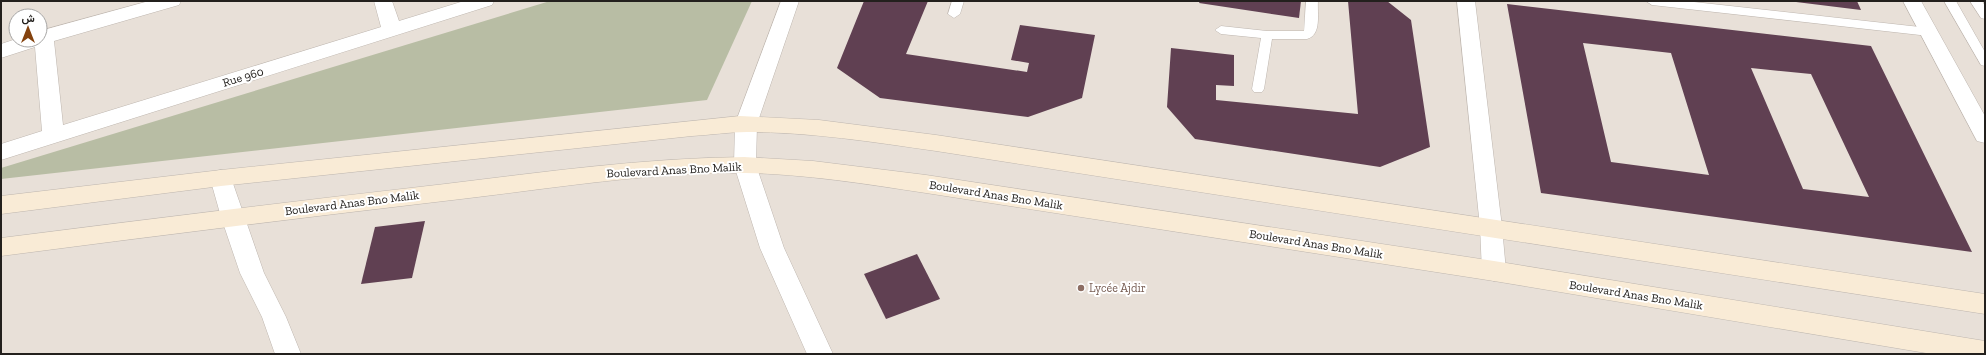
<svg xmlns="http://www.w3.org/2000/svg" width="1986" height="355" viewBox="0 0 1986 355" font-family="'Zilla Slab',Vazirmatn,serif">
<style>
.green{fill:#b8bda4}
.building{fill:#604052;fill-rule:evenodd}
.lines{fill:none;stroke-linecap:round;stroke-linejoin:round}
.lane-casing{stroke:#beb6af;stroke-width:1}
.street-casing{stroke:#beb6af;stroke-width:1}
.secondary-casing{stroke:#beb6af;stroke-width:1}
.lane{fill:#fff;fill-rule:evenodd}
.street{fill:#fff;fill-rule:evenodd}
.secondary{fill:#f9ebd6;fill-rule:evenodd}
.education-dot{fill:#8d6e63;stroke:#fff;stroke-width:1.5}
.labels{text-anchor:middle;stroke-width:4;stroke-linejoin:round;paint-order:stroke}
.street-label{font-size:12px;fill:#23201d;stroke:#fff}
.education-label{font-size:12px;fill:#785e54;stroke:#fff;text-anchor:start}
</style>
<rect width="100%" height="100%" fill="#e8e0d8"/>
<path class="green" d="M550,1H752L707,100L1,179V168Z"/>
<g class="building">
<path d="M864,1H928L906,54L1027,72L1029,63L1011,60L1020,25L1095,35L1082,98L1028,117L880,98L837,68Z"/>
<path d="M1200,1H1301L1299,18L1199,3Z"/>
<path d="M1348,1H1387L1411,20L1430,147L1380,167L1195,139L1167,107L1171,48L1234,55V86L1216,85V100L1358,114Z"/>
<path d="M1796,1H1857L1861,10L1796,2Z"/>
<path d="M1507,4L1871,46L1972,252L1541,193ZM1583,43L1671,53L1709,175L1611,162ZM1751,68L1811,74L1869,197L1803,189Z"/>
<path d="M425,221L412,278L361,284L375,227Z"/>
<path d="M917,254L940,299L886,319L864,274Z"/>
</g>
<g class="lines">
<defs>
<g id="lane">
<path d="M952,1H964L960,14L954,18L948,14Z"/>
<path d="M1306,1H1318C1317,13 1322,35 1307,39H1272L1264,89L1262,92H1254L1252,89L1261,38L1221,34L1215,30L1221,26L1267,31H1304Z"/>
<path d="M1646,1H1685L1929,28L1935,32L1929,36L1652,5Z"/>
<path d="M1944,1H1956L1985,52V66L1981,65Z"/>
<path d="M1970,1H1982L1985,6V19L1981,18Z"/>
</g>
<g id="street">
<path d="M149,1H181L179,5L54,41L63,125L381,27L374,1H392L399,21L464,1H494L492,5L1,160V144L42,131L35,47L1,58V44L16,39L40,40V31Z"/>
<path d="M781,1H799L757,124L756,165L784,248L833,354H807L760,248L734,165L735,124Z"/>
<path d="M1457,1H1475L1502,227L1506,271L1502,278L1494,281L1486,278L1482,271L1480,227Z"/>
<path d="M1903,1H1921L1985,116V143L1977,141Z"/>
<path d="M221,170L229,172L264,273L286,317L301,354H275L262,317L240,273L221,217L210,178L213,172Z"/>
</g>
<g id="secondary">
<path d="M740,116L819,120L936,135L1985,294V314L936,151C873,142 810,132 747,132C729,132 710,135 692,136L221,186L1,214V196L221,170Z"/>
<path d="M744,157L813,161L926,175L1494,261L1985,341V354H1932L1494,281L926,193C866,184 805,174 745,173C650,172 555,188 461,199C307,217 154,236 1,256V238C149,219 297,201 445,184C544,172 644,158 744,157Z"/>
</g>
</defs>
<use href="#lane" class="lane-casing"/>
<use href="#street" class="street-casing"/>
<use href="#secondary" class="secondary-casing"/>
<use href="#lane" class="lane"/>
<use href="#street" class="street"/>
<use href="#secondary" class="secondary"/>
</g>
<circle class="education-dot" cx="1081" cy="288" r="4"/>
<g class="labels">
<g class="street-label">
<text transform="translate(243 77) rotate(-17)" y="4">Rue 960</text>
<text transform="translate(674 170) rotate(-3)" y="4">Boulevard Anas Bno Malik</text>
<text transform="translate(996 195) rotate(9)" y="4">Boulevard Anas Bno Malik</text>
<text transform="translate(352 203) rotate(-7)" y="4">Boulevard Anas Bno Malik</text>
<text transform="translate(1316 244) rotate(9)" y="4">Boulevard Anas Bno Malik</text>
<text transform="translate(1636 295) rotate(9)" y="4">Boulevard Anas Bno Malik</text>
</g>
<g class="education-label">
<text x="1089" y="292">Lycée Ajdir</text>
</g>
</g>
<rect width="1986" height="355" fill="none" stroke="#23201d" stroke-width="4"/>
<g transform="translate(28 28)"><circle r="19" fill="#ffffff" stroke="#a7a6a5"/>
<path d="M0-3L7 15L0 10L-7 15Z" fill="#84420e"/>
<text y="-6" font-size="11" font-weight="bold" text-anchor="middle" fill="#23201d">ش</text>
</g>
</svg>
